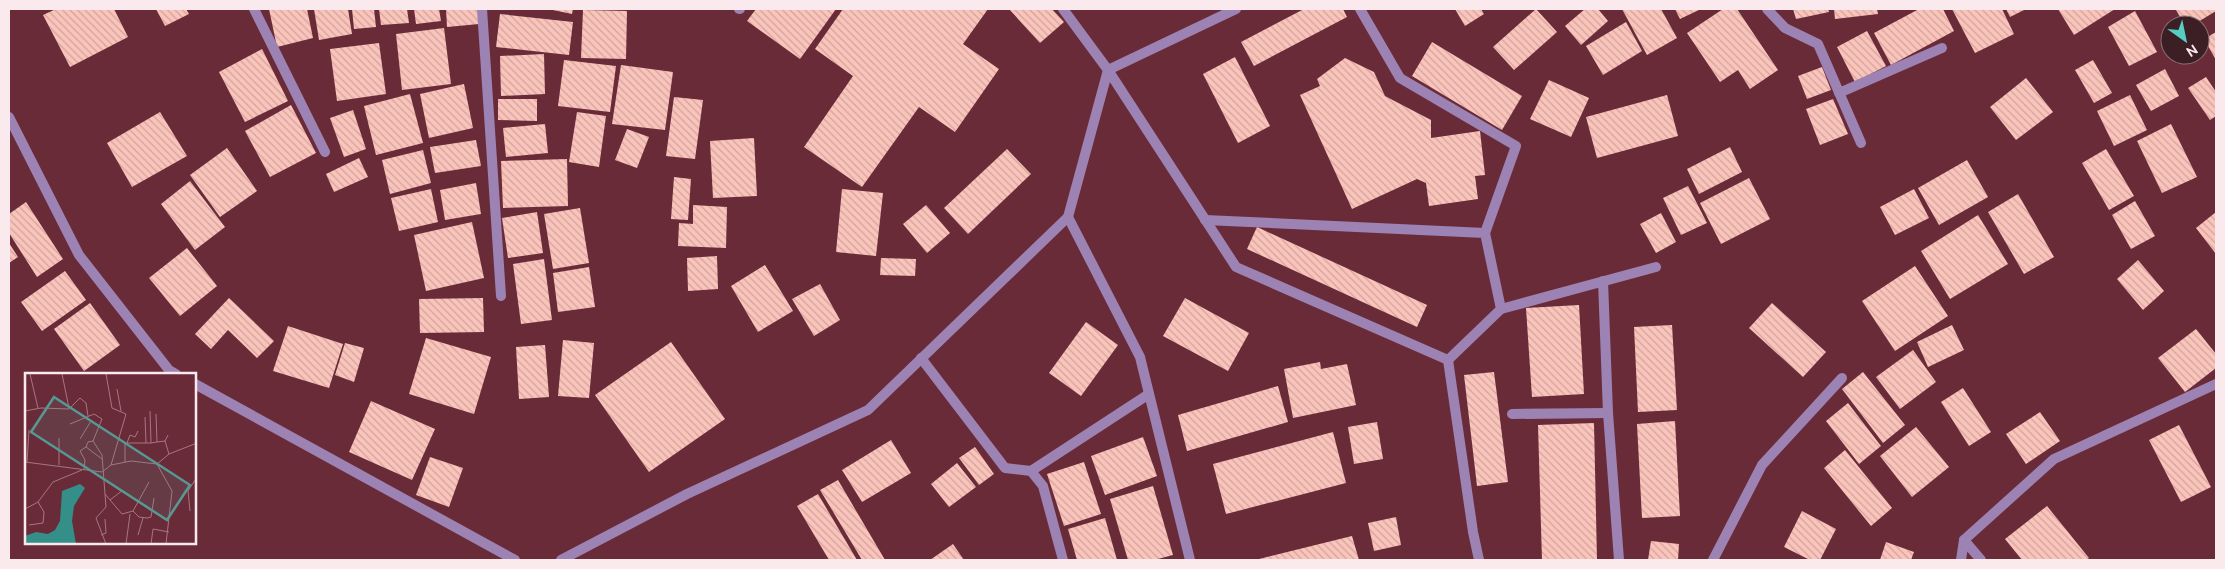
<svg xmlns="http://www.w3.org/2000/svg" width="2225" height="569" viewBox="0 0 2225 569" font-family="Ubuntu,sans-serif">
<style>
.building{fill:url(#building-back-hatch)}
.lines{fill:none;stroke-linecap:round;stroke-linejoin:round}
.minor{stroke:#9d83b4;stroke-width:10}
.tertiary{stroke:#9d83b4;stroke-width:10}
.inset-road{fill:none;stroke:#a47781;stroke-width:1}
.view{fill:#569994;fill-opacity:0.15;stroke:#569994;stroke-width:2.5}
.inset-edge{fill:none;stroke:#fbeaed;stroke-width:2.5}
</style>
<defs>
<pattern id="building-back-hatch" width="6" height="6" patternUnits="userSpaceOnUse" patternTransform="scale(1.25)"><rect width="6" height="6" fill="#fbc4bb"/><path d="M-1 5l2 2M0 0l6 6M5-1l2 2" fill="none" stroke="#cfa49e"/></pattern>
</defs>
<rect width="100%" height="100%" fill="#6a2b39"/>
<g class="building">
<path d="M56,9H114L128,37L70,67L43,15Z"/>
<path d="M156,9H186L189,14L165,26Z"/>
<path d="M269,9H307L313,38L277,47Z"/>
<path d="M314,9H348L352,34L319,40Z"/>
<path d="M352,9H374L376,27L354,29Z"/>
<path d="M379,9H407L409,23L381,25Z"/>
<path d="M414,9H439L441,21L416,24Z"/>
<path d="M446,9H478L479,24L447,27Z"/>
<path d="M548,9H573L572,14Z"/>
<path d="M756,9H836L800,59L747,21Z"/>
<path d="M843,9H988L963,44L999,69L955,132L919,107L862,187L804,147L853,76L815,49Z"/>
<path d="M1009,9H1052L1064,22L1040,43Z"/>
<path d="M1304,9H1343L1347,17L1254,66L1241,42Z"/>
<path d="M1455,9H1481L1484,14L1465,26Z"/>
<path d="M1536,9L1557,32L1514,70L1493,47Z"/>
<path d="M1585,9H1598L1608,21L1581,45L1565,26Z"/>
<path d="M1622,9H1661L1677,38L1647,55Z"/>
<path d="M1675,9H1701L1680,19Z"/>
<path d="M1723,9H1737L1778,70L1750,89L1738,70L1720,82L1687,33Z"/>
<path d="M1793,9H1828L1829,12L1796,19Z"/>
<path d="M1834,9H1877L1878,14L1835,19Z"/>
<path d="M1919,9H1943L1954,31L1891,65L1874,33Z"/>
<path d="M1952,9H2002L2014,34L1975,53Z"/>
<path d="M2006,9H2026L2010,17Z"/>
<path d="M2058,9H2115L2074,35Z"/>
<path d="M2178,9H2216V11L2193,25H2185L2176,10Z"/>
<path d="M583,10L627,11L626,59L581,58Z"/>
<path d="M2135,11L2157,52L2129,66L2108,27Z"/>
<path d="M500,14L573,22L569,55L496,47Z"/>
<path d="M1626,22L1642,51L1603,75L1586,46Z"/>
<path d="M444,28L451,84L402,90L396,34Z"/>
<path d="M1867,31L1886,66L1855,82L1837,47Z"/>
<path d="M2216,32V60L2204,39Z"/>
<path d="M1432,42L1522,96L1502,130L1412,76Z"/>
<path d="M379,43L386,94L337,101L330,49Z"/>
<path d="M262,49L288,101L245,122L219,72Z"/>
<path d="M544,54L545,94L501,96L500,56Z"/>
<path d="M1235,57L1270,126L1238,143L1203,74Z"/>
<path d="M1345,58L1374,72L1385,96L1431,120V138L1480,131L1485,175L1475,176L1478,199L1429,206L1426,183L1417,179L1352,209L1300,95L1320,86L1317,79Z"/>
<path d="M564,60L616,66L610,112L558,106Z"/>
<path d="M2093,60L2112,93L2094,103L2075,70Z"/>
<path d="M621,65L673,72L665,130L612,124Z"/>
<path d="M1822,67L1831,90L1807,99L1798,76Z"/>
<path d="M2165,69L2179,96L2151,111L2136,85Z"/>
<path d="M2206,77L2216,92V116L2210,120L2188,88Z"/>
<path d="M2026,78L2053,112L2016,140L1990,107Z"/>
<path d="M1549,80L1589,98L1571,137L1530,119Z"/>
<path d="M464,84L473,128L429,138L420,94Z"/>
<path d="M410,94L423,143L376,155L364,106Z"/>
<path d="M1667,95L1678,136L1597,158L1586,117Z"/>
<path d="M2130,95L2147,130L2114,146L2097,111Z"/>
<path d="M674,97L703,100L695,159L666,156Z"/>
<path d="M498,99H537V121L498,120Z"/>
<path d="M1833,99L1848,134L1820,145L1806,109Z"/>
<path d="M291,105L316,153L270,177L245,131Z"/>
<path d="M353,110L366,149L344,157L330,118Z"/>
<path d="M160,112L187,156L132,187L107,143Z"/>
<path d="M577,112L606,116L599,167L569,162Z"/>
<path d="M545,124L548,153L506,157L503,128Z"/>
<path d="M2171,124L2197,177L2162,193L2137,141Z"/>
<path d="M627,129L649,137L637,168L615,160Z"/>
<path d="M754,138L757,196L713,198L710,141Z"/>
<path d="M476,140L481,166L435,173L430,147Z"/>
<path d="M1730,147L1742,172L1699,194L1687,169Z"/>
<path d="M227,148L257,191L220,217L190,175Z"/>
<path d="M1007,149L1031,174L968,234L944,208Z"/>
<path d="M2106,149L2134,196L2109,210L2082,163Z"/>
<path d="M423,150L431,183L390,194L382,160Z"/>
<path d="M359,158L368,177L334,192L326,174Z"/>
<path d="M567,159L568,206L503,208L501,161Z"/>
<path d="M1967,160L1988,197L1939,225L1918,188Z"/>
<path d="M674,177L691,179L688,220L671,219Z"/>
<path d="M1749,178L1770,219L1721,244L1700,203Z"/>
<path d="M190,181L225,227L195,250L161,204Z"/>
<path d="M476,183L481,214L445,220L440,190Z"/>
<path d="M1688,186L1707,223L1681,235L1663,198Z"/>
<path d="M431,189L438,222L399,231L391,198Z"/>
<path d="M842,189L883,193L876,256L836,252Z"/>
<path d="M1914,189L1929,218L1895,235L1880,207Z"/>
<path d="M2018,194L2054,257L2024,274L1988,212Z"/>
<path d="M2135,201L2155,236L2131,249L2112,215Z"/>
<path d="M26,202L63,259L37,277L9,233V214Z"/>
<path d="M693,205L727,207L726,248L678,246L679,223L693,224Z"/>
<path d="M926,205L950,233L927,253L903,224Z"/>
<path d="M580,208L589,263L553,269L544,214Z"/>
<path d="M537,212L543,253L508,258L502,218Z"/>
<path d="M2216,212V254L2196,228Z"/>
<path d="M1661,213L1676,242L1656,253L1640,224Z"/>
<path d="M1978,215L2008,264L1950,299L1921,251Z"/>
<path d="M472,222L484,278L426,291L414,235Z"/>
<path d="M1257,227L1427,305L1417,327L1247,249Z"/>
<path d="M9,243L18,257L9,263Z"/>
<path d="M187,248L217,286L180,316L149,278Z"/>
<path d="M717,256L718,289L688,291L687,258Z"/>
<path d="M881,258L916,259L915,276L880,275Z"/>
<path d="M544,259L552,320L521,324L513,264Z"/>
<path d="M2138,260L2164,291L2143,310L2117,279Z"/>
<path d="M765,265L793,311L758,332L731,286Z"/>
<path d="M1915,266L1948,316L1895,351L1862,301Z"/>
<path d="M589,267L595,307L558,312L553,273Z"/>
<path d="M65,271L86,300L42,331L21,302Z"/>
<path d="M820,284L840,320L814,336L792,299Z"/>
<path d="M229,298L274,341L257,358L228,330L211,349L195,334Z"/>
<path d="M483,298L484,332L420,333L419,299Z"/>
<path d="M1185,298L1249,333L1228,371L1163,336Z"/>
<path d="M90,303L120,345L84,371L54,329Z"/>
<path d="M1772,303L1826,352L1803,377L1749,328Z"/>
<path d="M1579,305L1584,394L1532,397L1526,308Z"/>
<path d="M1086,322L1118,345L1081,396L1049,373Z"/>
<path d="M1672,325L1677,410L1638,412L1634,327Z"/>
<path d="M1952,325L1964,350L1928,367L1917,342Z"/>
<path d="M288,326L343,344L329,388L273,371Z"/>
<path d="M2196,329L2216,354V368L2185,392L2158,358Z"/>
<path d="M426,338L491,357L474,414L409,394Z"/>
<path d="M563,340L594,343L589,398L558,396Z"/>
<path d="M671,342L725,419L649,472L595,395Z"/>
<path d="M345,343L364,348L354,382L335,375Z"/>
<path d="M545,345L549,397L519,399L516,347Z"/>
<path d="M1913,350L1936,382L1900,409L1876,377Z"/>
<path d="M1320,362L1321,369L1347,364L1356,405L1293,418L1284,369Z"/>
<path d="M1494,372L1508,482L1477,486L1464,375Z"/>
<path d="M1863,372L1905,425L1883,443L1842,389Z"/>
<path d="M1278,386L1288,422L1187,451L1178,415Z"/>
<path d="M1963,388L1991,432L1969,446L1941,402Z"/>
<path d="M371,401L435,429L412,480L349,452Z"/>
<path d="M1848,403L1881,446L1859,464L1826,421Z"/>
<path d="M2040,412L2060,441L2026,464L2006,434Z"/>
<path d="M1675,421L1680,516L1642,518L1637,424Z"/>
<path d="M1377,422L1383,459L1354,464L1348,427Z"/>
<path d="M1594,423L1597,560H1542L1538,425Z"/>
<path d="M2179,425L2211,487L2181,502L2149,440Z"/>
<path d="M1916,427L1949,467L1912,497L1880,456Z"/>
<path d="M1333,432L1346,483L1226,514L1213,464Z"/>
<path d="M1143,437L1157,476L1105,495L1091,456Z"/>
<path d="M891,440L911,473L862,502L842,470Z"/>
<path d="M975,447L994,474L979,485L959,458Z"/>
<path d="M1845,450L1892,508L1871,526L1824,468Z"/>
<path d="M430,457L463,468L449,507L416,495Z"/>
<path d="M1084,462L1101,514L1064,526L1047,474Z"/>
<path d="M957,463L976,487L949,507L931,484Z"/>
<path d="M838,480L885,560H862L820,490Z"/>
<path d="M1153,486L1173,555L1154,560H1128L1110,499Z"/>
<path d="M818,494L857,560H829L797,506Z"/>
<path d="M2047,506L2089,558L2086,560H2022L2005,539Z"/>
<path d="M1802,511L1836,529L1820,560H1810L1784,547Z"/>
<path d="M1396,517L1401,545L1374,551L1368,523Z"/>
<path d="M1105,518L1117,560H1077L1068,529Z"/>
<path d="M1352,536L1359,560H1255Z"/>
<path d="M1651,541L1679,544L1678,560H1648Z"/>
<path d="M1886,542L1914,552L1911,560H1880Z"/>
<path d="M953,544L964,560H930Z"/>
</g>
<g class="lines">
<g class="minor">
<path d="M254,9L325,152"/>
<path d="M482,9L501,296"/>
<path d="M739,9H740"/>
<path d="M1360,9L1400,78L1516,146L1485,233"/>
<path d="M1767,9L1785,28L1818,44L1861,143"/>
<path d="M1839,93L1942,48"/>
<path d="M9,117L79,255L169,370L176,374"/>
<path d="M1068,217L1140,357L1190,560"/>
<path d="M1205,220L1485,233L1501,309L1448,360"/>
<path d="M1603,281L1608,413L1619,560"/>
<path d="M1501,309L1656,267"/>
<path d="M921,358L1005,468L1031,471L1043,486L1063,560"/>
<path d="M195,384L515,560"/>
<path d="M1512,414L1608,413"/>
<path d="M1031,471L1149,394"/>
<path d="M1713,560L1762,465L1842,378"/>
</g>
<g class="tertiary">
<path d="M1063,9L1108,70L1236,267L1448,360L1473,532L1479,560"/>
<path d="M1964,540L1981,560"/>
<path d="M561,560L687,494L868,410L1068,217L1108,70L1236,9"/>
<path d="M1961,560L1964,540L2054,459L2216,384"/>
</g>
</g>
<g transform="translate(25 373)">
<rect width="171" height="171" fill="#6a2b39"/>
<path d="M55,111L60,115L49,133L47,148L51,171H0V163L11,159L23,161L30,157L35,148L37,118Z" fill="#338f88"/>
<path class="inset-road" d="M5,1L13,35M37,1L44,35M81,1L87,35L101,41L86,92M92,16L96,38M0,38L16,35L44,36L55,25L61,30L63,43M125,38L126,70L132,69M131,41L132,69L140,68M120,44L121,70H126M45,51L69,41L77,46L68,68L77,82L81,134L71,145L81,171M143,62L140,68L144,81M55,66L66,48M68,68L63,69L61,74L77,86M102,70L105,62L110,64L113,58M0,89L77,99L86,92L106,88L132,91L144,81L172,70M2,89L4,57M100,89V70H121M132,91L147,118L141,171M34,92V65M59,97L60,87L55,78L61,74M80,121L97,141L108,138L114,144L122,145L126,144L129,125M85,127L98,117M0,136L13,129L28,109L57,97M108,138L124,109M165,138L163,118L172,104M4,152L18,150L19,139L13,129M76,162L81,160L80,146M113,162L118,145M101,171L105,141M126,171L128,156L144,159"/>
<path class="view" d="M29,24L165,112L142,147L6,59Z"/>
<rect width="171" height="171" class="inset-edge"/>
</g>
<rect width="2225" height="569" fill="none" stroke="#fbeaed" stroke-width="20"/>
<g transform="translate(2185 40) rotate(147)"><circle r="24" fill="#3c1f25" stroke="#887075"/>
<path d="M0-4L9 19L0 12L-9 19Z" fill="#55cec4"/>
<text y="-8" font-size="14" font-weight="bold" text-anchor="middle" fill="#fbeaed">N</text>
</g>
</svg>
